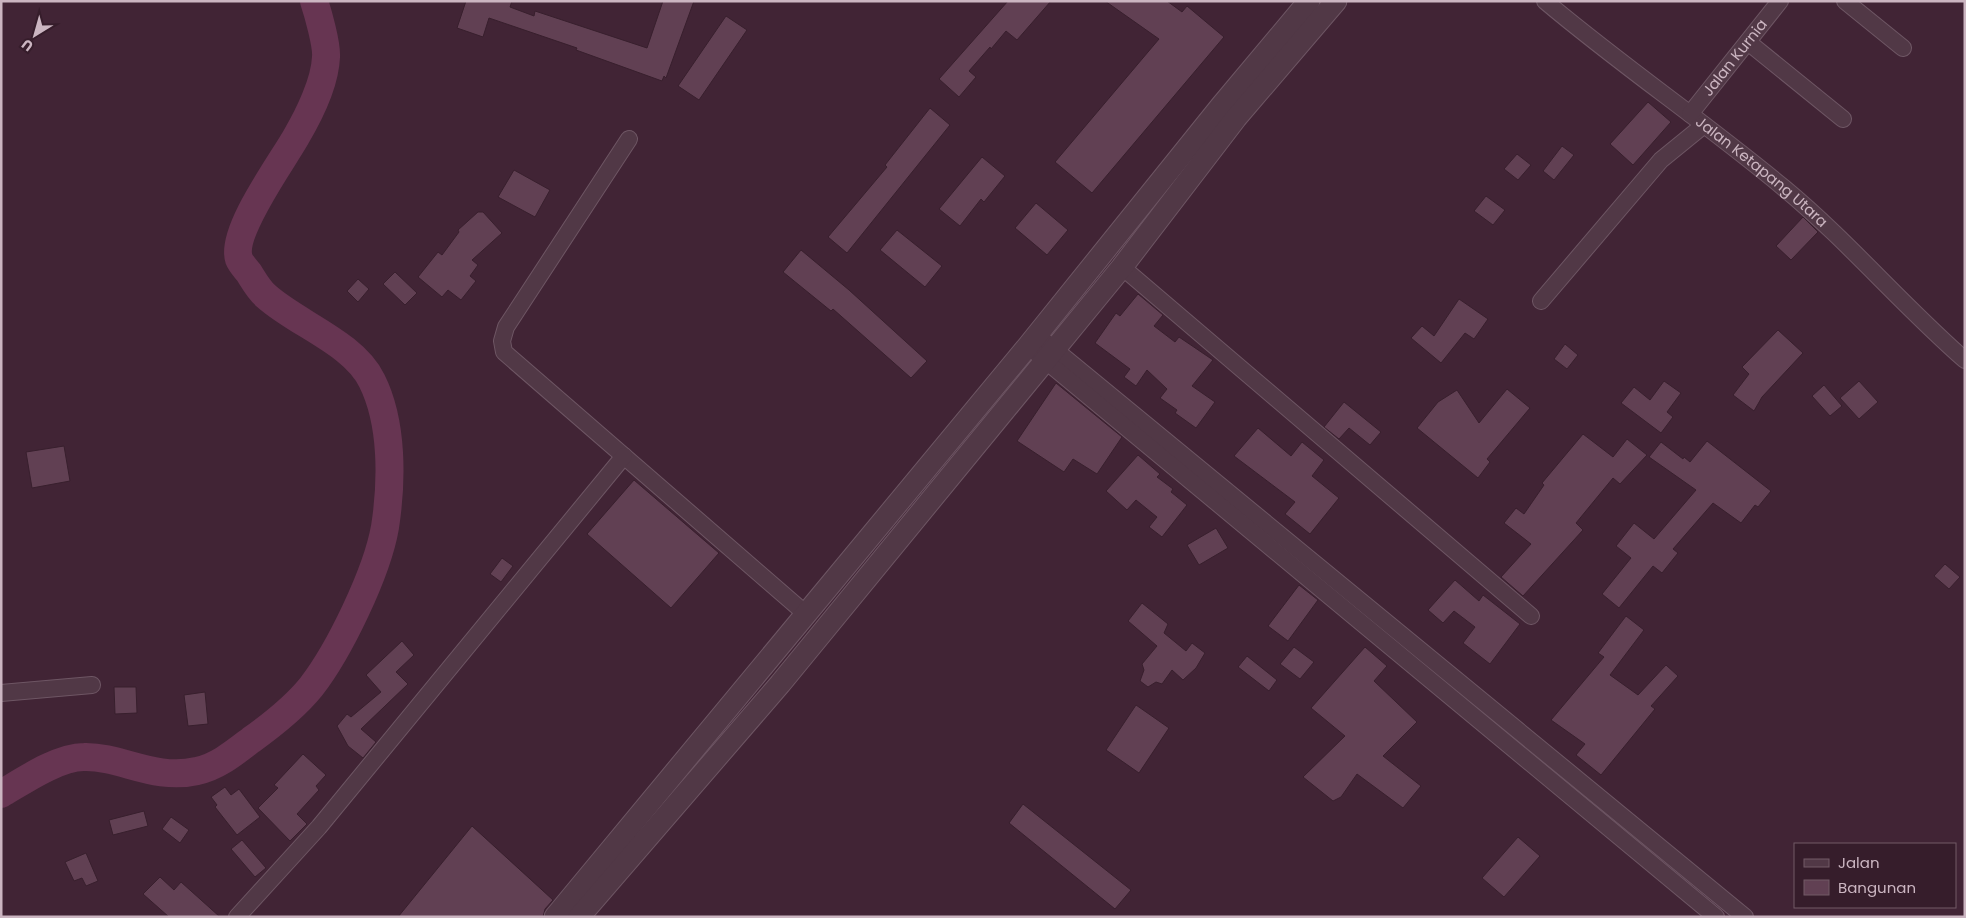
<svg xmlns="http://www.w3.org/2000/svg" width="1966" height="918" viewBox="0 0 1966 918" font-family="Poppins,sans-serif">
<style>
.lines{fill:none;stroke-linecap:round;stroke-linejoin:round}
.river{stroke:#673552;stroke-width:28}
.building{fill:#614053;stroke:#381f2d}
.minor-casing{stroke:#6e5664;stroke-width:18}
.tertiary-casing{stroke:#6e5664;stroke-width:23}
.minor{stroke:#513846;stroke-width:16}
.tertiary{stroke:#513846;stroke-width:21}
.labels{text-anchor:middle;stroke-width:4;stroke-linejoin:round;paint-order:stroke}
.street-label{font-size:15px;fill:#cbb5c1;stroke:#361d2b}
</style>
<rect width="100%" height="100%" fill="#412435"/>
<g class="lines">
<path class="river" d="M1,794C23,781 58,757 84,757C121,756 154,781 197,771C217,767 234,753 251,740C272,725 294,708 311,687C339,651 377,573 385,527C392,482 393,423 372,381C354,343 297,324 266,296C259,290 254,281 249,273C246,269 241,264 239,259C230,232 282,162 296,137C309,115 325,82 326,57C327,45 318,13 314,1"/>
</g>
<g class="building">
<path d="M466,1H512L510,7L534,16L535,11L647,48L663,1H694L666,78L664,76L662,81L576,50L577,48L489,18L483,37L457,28Z"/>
<path d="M1008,1H1051L1017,40L1006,31L991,49L990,47L969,71L976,77L959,97L939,79Z"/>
<path d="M1105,1H1167L1182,12L1187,6L1224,37L1092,193L1055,162L1159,39Z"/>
<path d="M726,16L747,30L699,100L678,86Z"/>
<path d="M1648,102L1671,122L1633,165L1610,144Z"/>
<path d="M930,108L950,125L847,253L828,237L887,167L885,165Z"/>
<path d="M1562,146L1574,155L1554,180L1543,171Z"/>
<path d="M1517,154L1531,165L1518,180L1504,169Z"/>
<path d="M982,157L1005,176L984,202L981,199L960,226L939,209Z"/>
<path d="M514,170L550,190L535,217L498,197Z"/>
<path d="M1486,196L1505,210L1493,225L1474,211Z"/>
<path d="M1036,203L1068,230L1047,255L1015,228Z"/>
<path d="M478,212H483L502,233L472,260L478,265L470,276L476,281L461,300L448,290L442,297L418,277L438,252L442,255L459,232L458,230Z"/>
<path d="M1803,217L1818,232L1791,260L1776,246Z"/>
<path d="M897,230L942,266L925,287L880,250Z"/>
<path d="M801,250L849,290L927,361L911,378L833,309L831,311L783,272Z"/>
<path d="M395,272L417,293L405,305L383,284Z"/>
<path d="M358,279L369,289L358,302L347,291Z"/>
<path d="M1138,294L1163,315L1154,326L1175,342L1179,337L1213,360L1192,386L1215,402L1196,428L1175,413L1177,410L1160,398L1167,389L1147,370L1136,386L1124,377L1130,369L1095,343L1116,313L1120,316Z"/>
<path d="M1459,299L1488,319L1474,339L1465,333L1441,363L1411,338L1422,326L1434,336Z"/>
<path d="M1778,330L1803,353L1762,397L1754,411L1733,395L1749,374L1742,367Z"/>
<path d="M1565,344L1578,355L1567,369L1554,359Z"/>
<path d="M1664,381L1681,393L1667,412L1673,417L1661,433L1621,403L1634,387L1650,400Z"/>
<path d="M1859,381L1878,402L1859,419L1840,398Z"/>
<path d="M1056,383L1122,437L1097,474L1073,459L1064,472L1017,441Z"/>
<path d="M1824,385L1842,406L1830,416L1812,396Z"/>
<path d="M1507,389L1530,408L1487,459L1490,462L1478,478L1417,428L1438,402L1457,390L1479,423Z"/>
<path d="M1344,402L1381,432L1370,445L1349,428L1339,439L1324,427Z"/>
<path d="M1258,428L1291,456L1302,442L1324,460L1312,476L1339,498L1310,534L1285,514L1295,502L1234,456Z"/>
<path d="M1583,434L1613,457L1627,439L1647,455L1620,484L1613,478L1576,523L1583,530L1523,596L1501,577L1531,544L1504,523L1516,508L1524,514L1544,485L1542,483Z"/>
<path d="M1707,441L1771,491L1758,507L1755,505L1741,523L1713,503L1673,549L1678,553L1662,573L1653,566L1619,608L1602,594L1631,558L1616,546L1634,523L1654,539L1696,490L1649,457L1661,442L1683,459L1684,457L1690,462Z"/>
<path d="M64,446L70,481L32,488L26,452Z"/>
<path d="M1138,455L1160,474L1157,477L1173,489L1171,492L1187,505L1162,537L1149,527L1157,517L1136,500L1127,510L1106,491Z"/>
<path d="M634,480L719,553L671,608L587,534Z"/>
<path d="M1216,528L1228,548L1199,565L1187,545Z"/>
<path d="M502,558L513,566L501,582L490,574Z"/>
<path d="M1945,564L1960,577L1949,589L1934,576Z"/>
<path d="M1455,580L1479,601L1483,595L1520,624L1490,664L1463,643L1475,627L1454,611L1443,623L1428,610Z"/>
<path d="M1299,585L1318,600L1288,641L1268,626Z"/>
<path d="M1142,603L1168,624L1164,633L1186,651L1192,643L1205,653L1196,668L1183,680L1172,670L1162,684L1156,682L1148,687L1140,681L1144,670L1142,664L1157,646L1128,621Z"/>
<path d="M1626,616L1644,630L1610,675L1638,695L1666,665L1678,676L1651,706L1655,709L1601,775L1576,755L1585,744L1551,720L1604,657L1598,653Z"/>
<path d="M402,641L414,655L396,672L408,684L361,729L376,742L363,758L348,746L337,726L347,714L351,717L381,692L366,675Z"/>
<path d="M1294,647L1314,662L1300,679L1280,664Z"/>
<path d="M1365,647L1387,666L1374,681L1417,722L1383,756L1421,786L1403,808L1357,774L1341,797L1333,801L1303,777L1345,736L1311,708Z"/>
<path d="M1247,656L1277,680L1269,691L1238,667Z"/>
<path d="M114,687H136L137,713L115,714Z"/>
<path d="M205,692L208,724L188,726L184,695Z"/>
<path d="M1136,705L1169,728L1139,773L1106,750Z"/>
<path d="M303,754L326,775L316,786L319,790L297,814L307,824L290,841L258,808L278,788L274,785Z"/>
<path d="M225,787L231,795L239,789L260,817L237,835L215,807L217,805L211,797Z"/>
<path d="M1023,804L1131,890L1115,909L1009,823Z"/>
<path d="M144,811L148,826L113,835L109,820Z"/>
<path d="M171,817L189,830L180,843L162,829Z"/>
<path d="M472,826L553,900L545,909L543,917H398Z"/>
<path d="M1518,837L1540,856L1504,897L1482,878Z"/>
<path d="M242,840L266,868L255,877L231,849Z"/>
<path d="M86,853L98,881L86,886L82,878L74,881L65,862Z"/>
<path d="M160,877L174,890L181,882L220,917H169L143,894Z"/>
</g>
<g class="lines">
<defs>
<g id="minor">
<path id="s1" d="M1545,1C1622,66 1706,123 1784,188C1848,241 1902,305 1965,360"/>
<path d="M1845,1L1903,48"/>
<path d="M1748,42L1843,119"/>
<path id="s2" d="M1690,114L1780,1"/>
<path d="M629,139L506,327L502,341L504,352L806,614"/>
<path d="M1122,267L1531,616"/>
<path d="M1541,301L1661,160L1704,125"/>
<path d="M1037,335L1745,917"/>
<path d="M1028,346L1716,917"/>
<path d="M1,693L92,685"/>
<path d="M237,917L319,827L624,456"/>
</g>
<g id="tertiary">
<path d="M555,917L1028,346L1221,106L1309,1"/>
<path d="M579,917L780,684L1122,267L1236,118L1336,1"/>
</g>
</defs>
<use href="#minor" class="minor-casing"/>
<use href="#tertiary" class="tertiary-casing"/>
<use href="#minor" class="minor"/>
<use href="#tertiary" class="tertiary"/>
</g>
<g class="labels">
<g class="street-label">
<text dy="5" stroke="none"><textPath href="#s2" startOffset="72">Jalan Kurnia</textPath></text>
<text dy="5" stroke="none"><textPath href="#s1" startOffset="276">Jalan Ketapang Utara</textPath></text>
</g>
</g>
<rect width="1966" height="918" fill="none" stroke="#cbb5c1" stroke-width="5"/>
<rect x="1794" y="843" width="162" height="65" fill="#361d2b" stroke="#725a67"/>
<rect x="1804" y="859" width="25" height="8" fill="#513846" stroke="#725a67"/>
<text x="1838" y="868" font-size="15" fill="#cbb5c1">Jalan</text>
<rect x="1804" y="880" width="25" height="15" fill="#614053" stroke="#725a67"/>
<text x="1838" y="893" font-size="15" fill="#cbb5c1">Bangunan</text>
<g transform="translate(35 35) rotate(217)" stroke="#361d2b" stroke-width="4" paint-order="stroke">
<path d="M0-4L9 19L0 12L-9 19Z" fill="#cbb5c1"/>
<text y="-8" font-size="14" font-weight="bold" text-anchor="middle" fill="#cbb5c1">U</text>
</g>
</svg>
